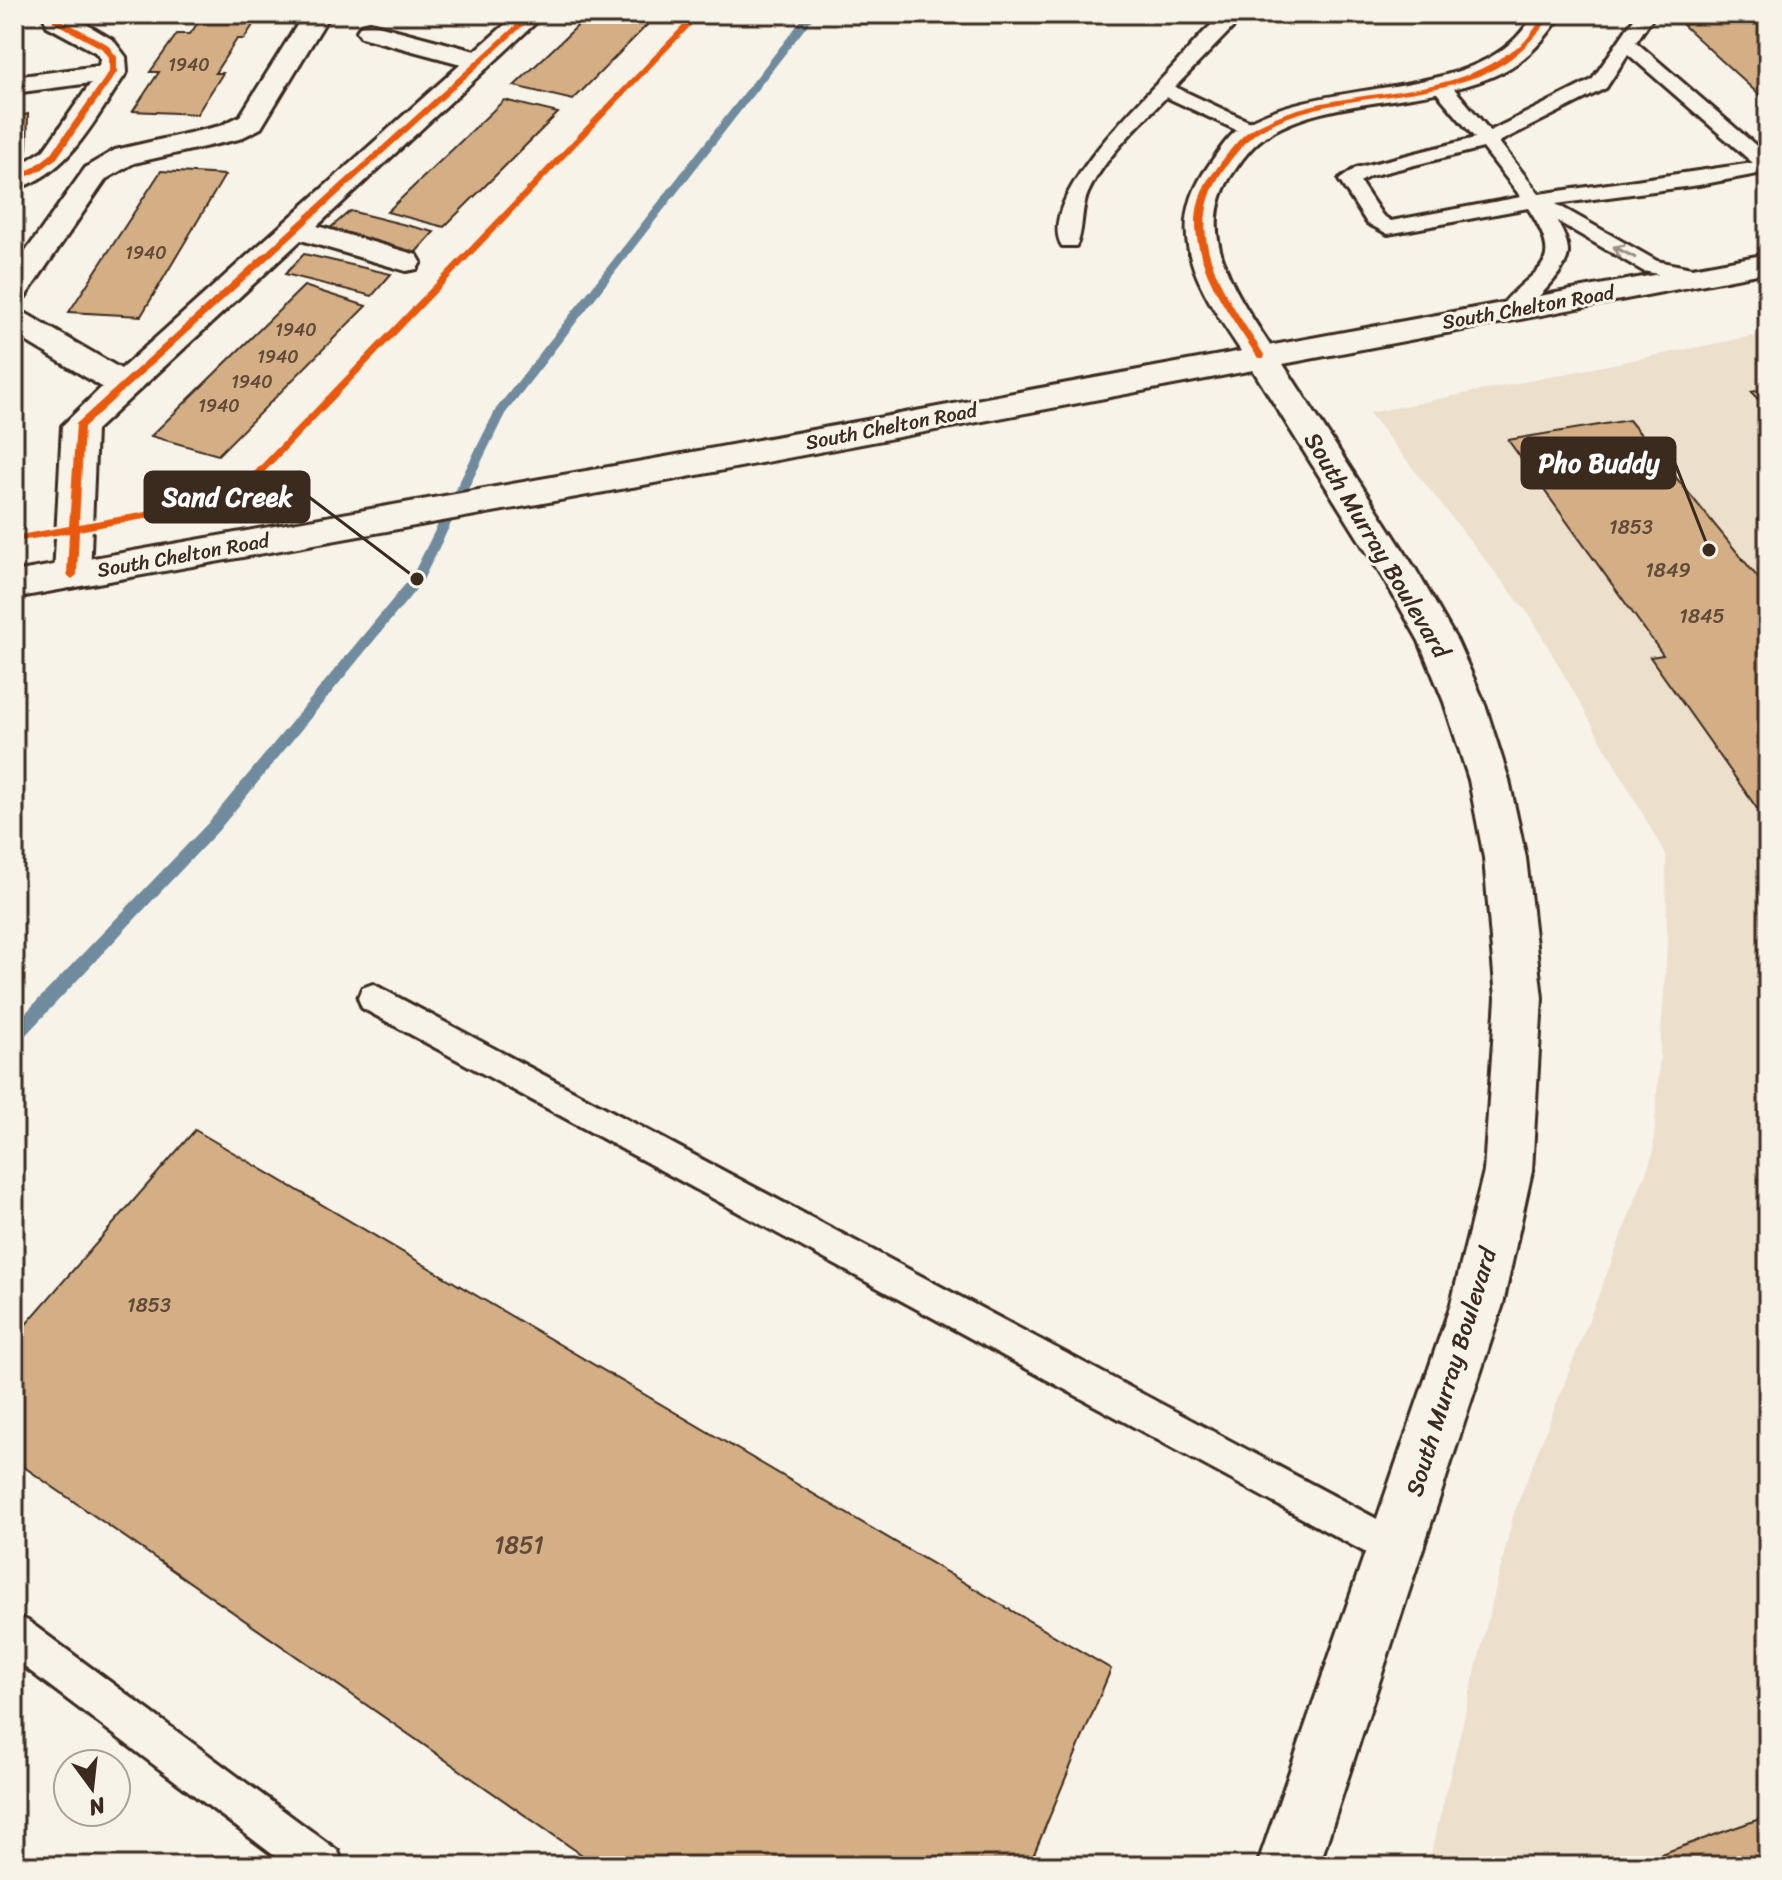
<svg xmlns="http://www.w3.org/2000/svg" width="1782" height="1880" viewBox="0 0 1782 1880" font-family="Sriracha,sans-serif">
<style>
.built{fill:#ecdfcb}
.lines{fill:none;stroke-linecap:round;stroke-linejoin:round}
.stream{fill:#708b9d;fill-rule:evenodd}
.building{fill:#d4af86;stroke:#3b2a1e;stroke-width:2}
.lane-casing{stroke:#3b2a1e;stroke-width:6}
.street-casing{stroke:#3b2a1e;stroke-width:6}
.secondary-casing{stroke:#3b2a1e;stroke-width:6}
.lane{fill:#f7f3e8;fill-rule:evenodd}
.street{fill:#f7f3e8;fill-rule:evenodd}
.secondary{fill:#f7f3e8;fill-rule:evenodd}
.cycleway-casing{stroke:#f7f3e8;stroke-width:5}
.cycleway{fill:#e8590c;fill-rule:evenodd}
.oneway{stroke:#998e83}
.labels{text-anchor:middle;stroke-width:6;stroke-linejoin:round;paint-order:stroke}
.far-number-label{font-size:18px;fill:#614b38}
.far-street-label{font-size:20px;fill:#3b2a1e;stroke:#f7f3e8}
.number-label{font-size:20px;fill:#614b38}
.street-label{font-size:24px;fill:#3b2a1e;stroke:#f7f3e8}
.near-number-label{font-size:24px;fill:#614b38}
.leader{fill:none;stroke:#3b2a1e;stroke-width:3}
.callout-dot{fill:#3b2a1e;stroke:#f7f3e8;stroke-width:3}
.callout{fill:#3b2a1e;stroke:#3b2a1e;stroke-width:3}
.callout-label{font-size:26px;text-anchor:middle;font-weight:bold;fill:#fff}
</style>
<rect width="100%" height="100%" fill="#f7f3e8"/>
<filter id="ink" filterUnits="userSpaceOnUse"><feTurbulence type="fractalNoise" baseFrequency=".0125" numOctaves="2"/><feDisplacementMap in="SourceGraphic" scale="16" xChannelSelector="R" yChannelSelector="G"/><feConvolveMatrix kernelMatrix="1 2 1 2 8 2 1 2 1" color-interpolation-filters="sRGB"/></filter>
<g filter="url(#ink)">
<path class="built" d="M1768,333V1866H1428L1514,1513L1653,1154L1667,946L1666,855L1533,620L1369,413Z"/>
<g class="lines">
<path class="stream" d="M806,14H816L505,414L422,582L218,831L20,1041L14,1043V1025L208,823L412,576L496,409Z"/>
</g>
<g class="building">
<path d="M204,14H260L244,39H237L215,73H223L197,114L133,111L159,72H150L177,34H190Z"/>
<path d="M590,14H658L573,100L514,86Z"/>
<path d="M1748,14H1768V103L1683,25Z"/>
<path d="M504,100L558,113L444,227L387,212Z"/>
<path d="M28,114L27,149L14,151V117Z"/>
<path d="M161,171L225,175L141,316L69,312Z"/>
<path d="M350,211L434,232L415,253L329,229Z"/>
<path d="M304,254L391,274L372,296L285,274Z"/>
<path d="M304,286L366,306L218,455L151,436Z"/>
<path d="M1768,389V410L1751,392Z"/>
<path d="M1629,420L1768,590V824L1650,657L1663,655L1508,440Z"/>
<path d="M195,1130L1111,1669L1029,1866H598L14,1460V1338Z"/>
<path d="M1768,1816V1866H1627Z"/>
</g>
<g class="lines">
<defs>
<g id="lane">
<path d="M1225,14H1246L1175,87L1261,127L1264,131L1261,135H1247L1166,97C1139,126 1105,156 1088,193C1080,210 1084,233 1076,246H1062C1035,201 1140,102 1169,71C1187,52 1204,28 1225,14Z"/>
<path d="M1637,14H1655L1636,42L1768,156V172L1699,185L1556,204L1657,261L1706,271L1709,276L1706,281L1698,282L1643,271L1557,221C1562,231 1568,241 1568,252C1568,271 1527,312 1509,317L1498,310C1529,266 1571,273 1528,208L1388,234L1367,223L1339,180L1356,168L1475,138L1432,87L1430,83L1432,79H1446L1490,131L1592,80ZM1628,54L1753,163L1539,194L1499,142L1606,88ZM1483,148L1521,197L1391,221L1382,215L1360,182L1370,176Z"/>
<path d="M373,984L1409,1536L1415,1549L1409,1562L1396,1568L1383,1562L362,1008L358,998L362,988Z"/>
<path d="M14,1615L28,1621L338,1851L344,1866H288L14,1659Z"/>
</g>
<g id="street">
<path d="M43,14H69L113,40L126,57L127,72C96,116 70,175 14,189V169L44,150L91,83L14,93V77L99,66L100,58L95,52L47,26Z"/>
<path d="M304,14H330L261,128L239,139L134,163L106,179L25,297L14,300V268L86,167L115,150L220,126L240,116Z"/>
<path d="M517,14H545L317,226L417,255L421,262L417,269L406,271L301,240L96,430L90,575L85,584L72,588L59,584L54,575L62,426L102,387L14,334V310L25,313L121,369L461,64L361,37L357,31L361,25L370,23L475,51Z"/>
<path d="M1535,14H1562C1546,38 1528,59 1502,72C1430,108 1326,94 1263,138C1252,146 1242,159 1235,170C1188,234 1242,301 1277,356L1273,363L1261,366L1249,363C1208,300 1156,238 1209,165C1218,152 1230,133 1245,124C1322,79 1454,100 1516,38C1523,31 1529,22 1535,14Z"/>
</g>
<path id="secondary" d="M1768,254V272L1283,364L1416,570L1457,641L1484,702L1509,780L1526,858L1542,998L1532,1171L1503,1304L1319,1866H1257L1451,1304L1484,1171L1496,998L1484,858L1469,780L1444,702L1419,641L1388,586L1253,370L671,480L14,598V572L671,456Z"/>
</defs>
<use href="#lane" class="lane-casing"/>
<use href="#street" class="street-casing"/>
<use href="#secondary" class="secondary-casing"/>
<use href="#lane" class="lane"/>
<use href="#street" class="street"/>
<use href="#secondary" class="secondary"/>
<defs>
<g id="cycleway">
<path d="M52,14H60V19L107,44L117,57V72L57,158L40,171L14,182V177L34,167L51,154L109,72V57L101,48L53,22Z"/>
<path d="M528,14H536L84,427L79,524L230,497L694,14H702L236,502L79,531L77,575L72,579L67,575L69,533L14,542V536L69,526L76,424Z"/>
<path d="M1545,14H1553C1536,36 1520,55 1496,68C1425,105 1323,90 1256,133C1244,142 1233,157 1224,169C1177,236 1229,299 1265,356L1264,358H1258C1227,310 1175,245 1205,185C1208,178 1215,172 1219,165C1228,153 1239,137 1252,129C1327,83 1429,106 1502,57C1509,52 1517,48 1523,43C1531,35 1538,23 1545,14Z"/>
</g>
</defs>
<use href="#cycleway" class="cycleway-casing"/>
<use href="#cycleway" class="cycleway"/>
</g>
<defs><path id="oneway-shaft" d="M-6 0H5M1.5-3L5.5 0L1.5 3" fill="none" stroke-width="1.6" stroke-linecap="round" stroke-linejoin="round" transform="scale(2)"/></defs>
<use class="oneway" href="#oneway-shaft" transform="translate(1624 252) rotate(-153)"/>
</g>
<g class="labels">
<g class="far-number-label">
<text x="189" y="71">1940</text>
<text x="146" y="259">1940</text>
<text x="296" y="336">1940</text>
<text x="278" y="363">1940</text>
<text x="252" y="388">1940</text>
<text x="219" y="412">1940</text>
</g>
<g class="far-street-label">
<text transform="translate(1528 307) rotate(-10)" y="7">South Chelton Road</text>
<text transform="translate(891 426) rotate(-11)" y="7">South Chelton Road</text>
<text transform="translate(183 555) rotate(-10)" y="7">South Chelton Road</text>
</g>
<g class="number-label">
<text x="1631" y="534">1853</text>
<text x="1668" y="577">1849</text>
<text x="1702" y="623">1845</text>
<text x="149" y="1312">1853</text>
</g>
<g class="street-label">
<text transform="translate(1377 545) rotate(59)" y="8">South Murray Boulevard</text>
<text transform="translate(1451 1372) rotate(-73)" y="8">South Murray Boulevard</text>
</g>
<g class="near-number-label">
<text x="519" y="1553">1851</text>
</g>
</g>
<path class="leader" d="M1709 550L1675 463M417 579L309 497"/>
<g class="callout-dot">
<circle cx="1709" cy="550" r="8"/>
<circle cx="417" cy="579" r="8"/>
</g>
<g class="callout">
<rect x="1522" y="438" width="153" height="50" rx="8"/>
<rect x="145" y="472" width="164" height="50" rx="8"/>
</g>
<g class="callout-label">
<text x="1599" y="472">Pho Buddy</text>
<text x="227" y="506">Sand Creek</text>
</g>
<rect width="1782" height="1880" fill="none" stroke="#f7f3e8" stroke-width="48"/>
<rect x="24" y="24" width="1734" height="1832" fill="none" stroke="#3b2a1e" stroke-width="3" filter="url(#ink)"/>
<g transform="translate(92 1788) rotate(165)"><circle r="38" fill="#f7f3e8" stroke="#aca397" stroke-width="2"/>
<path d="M0-6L14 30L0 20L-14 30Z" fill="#3b2a1e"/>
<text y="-12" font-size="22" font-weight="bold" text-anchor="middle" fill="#3b2a1e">N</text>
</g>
</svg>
